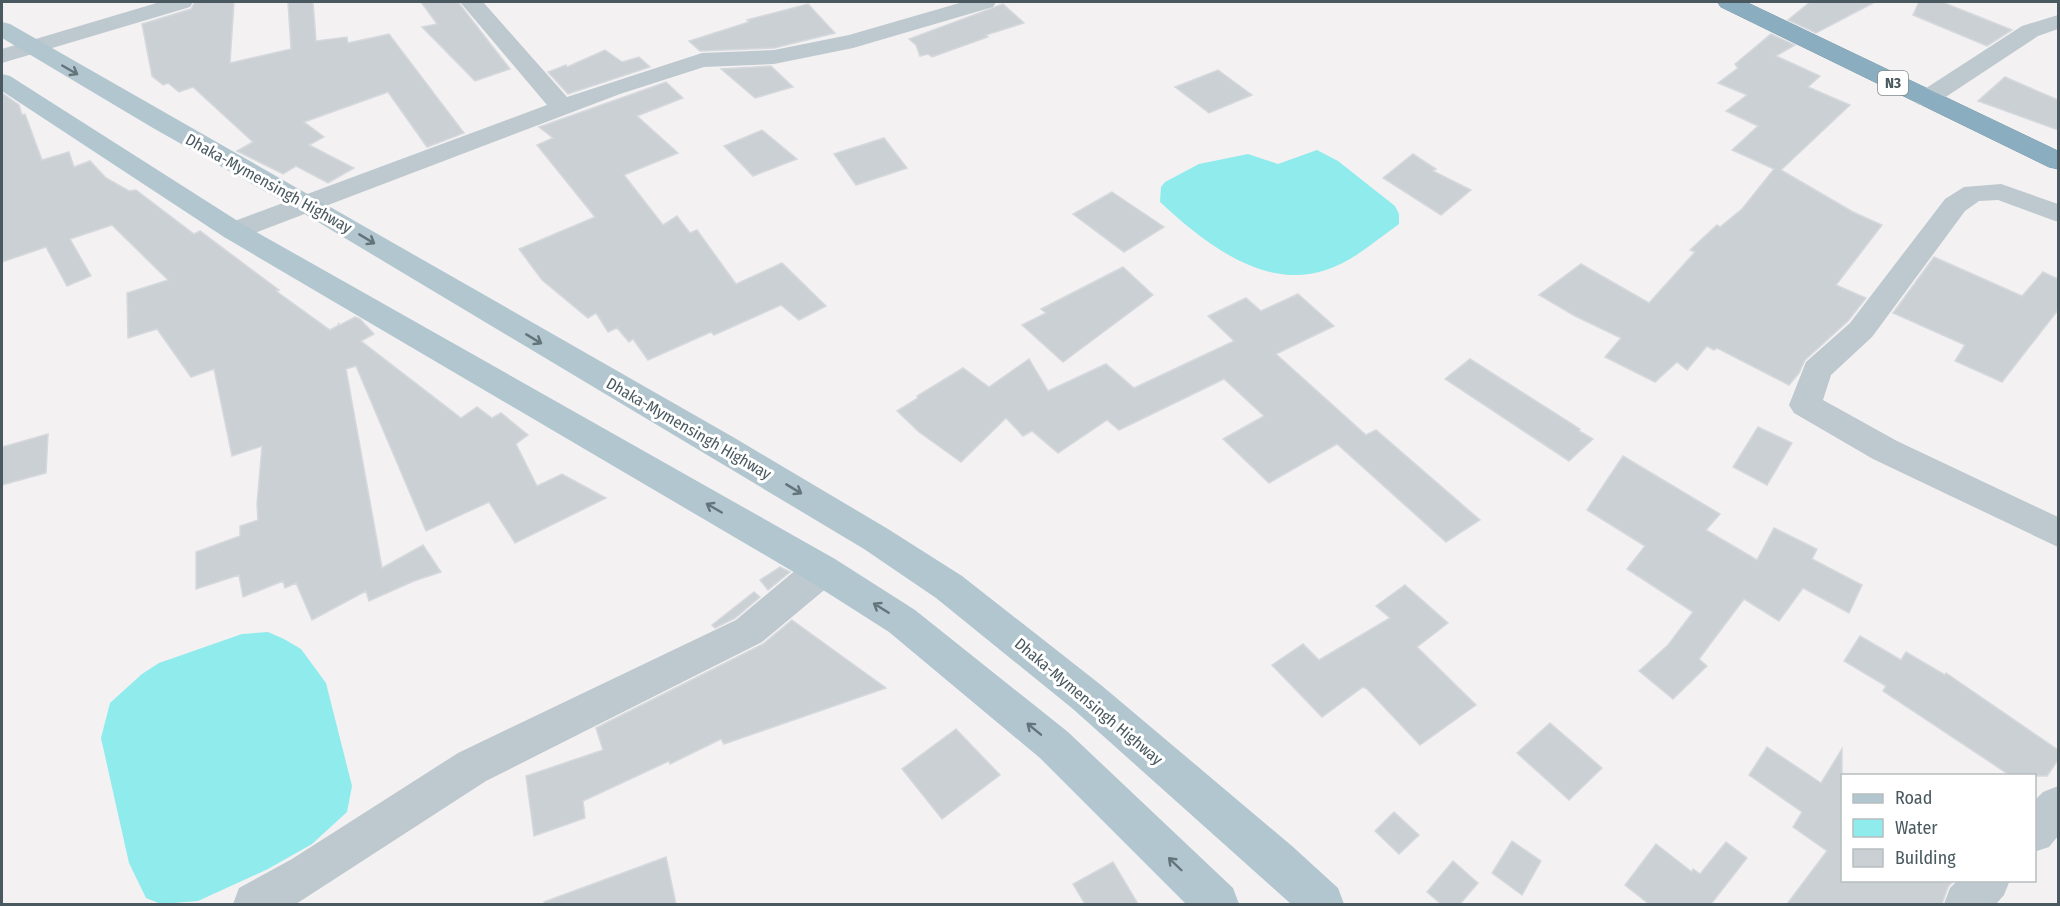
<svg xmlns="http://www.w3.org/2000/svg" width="2060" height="906" viewBox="0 0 2060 906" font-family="'Fira Sans Condensed',sans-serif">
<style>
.water{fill:#8febec}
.building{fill:#cbd0d4;stroke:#d5d9dd;stroke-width:1.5}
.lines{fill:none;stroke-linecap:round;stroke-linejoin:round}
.highway-casing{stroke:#7599ab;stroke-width:1}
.minor{fill:#bdc9ce;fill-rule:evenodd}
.major{fill:#b2c6cf;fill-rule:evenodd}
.highway{fill:#8aaebf;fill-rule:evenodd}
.oneway{stroke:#63747b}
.labels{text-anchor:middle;stroke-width:6;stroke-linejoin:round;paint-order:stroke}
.shield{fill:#fff;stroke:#808b8f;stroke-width:1.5}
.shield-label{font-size:15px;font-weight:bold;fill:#49595f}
.street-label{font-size:16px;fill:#49595f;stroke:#fff}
</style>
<rect width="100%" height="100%" fill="#f4f1f2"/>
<g class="water">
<path d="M1317,150L1338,161L1395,206L1399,214V224C1376,240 1354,261 1326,270C1264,291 1203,242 1160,202L1161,187L1165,182L1199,164L1248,154L1278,164Z"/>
<path d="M268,632L284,639L301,649L326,683L352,786L347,812L312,844L268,869L198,901L161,904L146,898L129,863L101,738L110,703L142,674L159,663L242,634Z"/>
</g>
<g class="building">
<path d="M195,2H234L230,63L291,49L288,2H313L316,41L347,37L348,43L389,34L464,133L427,147L388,92L304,122L324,137L309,145L354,168L328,183L296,166L283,174L237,151L253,142L193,87L179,92L168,83L163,85L152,76L142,24L191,9Z"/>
<path d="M421,2H458L510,69L475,81L422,27L437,24Z"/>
<path d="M1810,2H1875L1816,33L1788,20Z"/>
<path d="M1919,2H1942L2012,30L1987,46L1913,15Z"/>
<path d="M808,4L835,33L774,48L700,51L689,41L749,22L747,20Z"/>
<path d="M1003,4L1024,23L986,35L988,37L932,57L928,54L920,56L916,45L909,39Z"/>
<path d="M1771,34L1795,45L1776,56L1820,76L1808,87L1850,105L1781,170L1853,212L1882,225L1836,285L1866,298L1848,321L1805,360L1799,373L1789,385L1717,348L1714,350L1707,346L1687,370L1677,362L1655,382L1605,357L1621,338L1575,316L1539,295L1581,264L1649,303L1695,252L1690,250L1717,225L1720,227L1742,209L1774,169L1732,150L1758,126L1726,111L1747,95L1718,83L1738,68L1735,64Z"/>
<path d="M605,50L622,62L639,57L650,67L568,94L548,72L566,65L567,67Z"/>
<path d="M771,66L793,87L755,98L721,69Z"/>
<path d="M1218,70L1252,95L1209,113L1175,87Z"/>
<path d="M2005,77L2058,100V130L1978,101Z"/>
<path d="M666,82L683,98L637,116L678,153L624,175L663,225L677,216L690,233L697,230L736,284L782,263L826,306L799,320L781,305L714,335L711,332L648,360L633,339L629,342L617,328L608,332L596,313L588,318L542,280L519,249L595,217L537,145L553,138L539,127Z"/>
<path d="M2,93L19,105L22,115L25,114L42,160L69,152L74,167L90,161L106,178L129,191L136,190L194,234L200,231L279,290L276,291L330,330L339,325L338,323L340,325L355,317L360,319L374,334L361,341L461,418L477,407L492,418L501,413L528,435L516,444L537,486L562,474L606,498L515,543L489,502L426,531L356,366L346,369L382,568L423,545L441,572L414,581L369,601L366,591L312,620L296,583L285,588L283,581L243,597L239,575L196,589V552L240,536V526L258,520L257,504L262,446L232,456L214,369L191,377L157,329L128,338L127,293L168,280L112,225L70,239L91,276L67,286L46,247L2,262Z"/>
<path d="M762,130L797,159L753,176L724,146Z"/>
<path d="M884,138L907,168L856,185L834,154Z"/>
<path d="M1413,154L1436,169L1433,171L1471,190L1441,215L1383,178Z"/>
<path d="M1112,192L1164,227L1124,252L1073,214Z"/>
<path d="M1934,257L2022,296L2043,272L2058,279V310L2002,382L1955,361L1965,345L1893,313Z"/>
<path d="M1123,267L1153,295L1063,362L1022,325L1046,313L1041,309Z"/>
<path d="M1298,294L1334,326L1276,354L1366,435L1376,430L1480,520L1446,542L1337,444L1269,483L1223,439L1264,416L1224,379L1119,430L1107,420L1058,453L1032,431L1023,436L1006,418L961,462L919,432L897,411L918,398L917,396L963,368L989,387L1029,359L1048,391L1106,364L1134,388L1234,341L1208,316L1246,298L1261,311Z"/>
<path d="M1470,359L1580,429L1579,431L1593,439L1569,461L1445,379Z"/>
<path d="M1758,427L1792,443L1767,485L1733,467Z"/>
<path d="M48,434L46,473L2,485V447Z"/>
<path d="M1623,456L1720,514L1706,530L1757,560L1774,528L1817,549L1812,559L1862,585L1849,613L1803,588L1779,621L1744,599L1699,659L1707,666L1673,699L1639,671L1668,645L1693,612L1627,569L1645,546L1587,510Z"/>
<path d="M780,567L790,572L768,590L760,580Z"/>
<path d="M1405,585L1448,623L1417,647L1476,705L1420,745L1367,689L1363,687L1322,717L1272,665L1303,644L1319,660L1390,618L1376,606Z"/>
<path d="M754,592L760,597L735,618L715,628L712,625Z"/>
<path d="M792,620L886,688L724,744L721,739L670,764L669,761L583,801L585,818L534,836L526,776L603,750L596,728L763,644Z"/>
<path d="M1860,636L1901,660L1906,652L1945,675L1946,673L2058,750V760L2047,776H2011L1883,691L1886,686L1844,661Z"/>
<path d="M1550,723L1602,768L1569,800L1517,753Z"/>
<path d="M956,729L1000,775L942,819L902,769Z"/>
<path d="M1767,747L1821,783L1842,749V880H1954L1948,887L1942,904H1787L1827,851L1793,827L1802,812L1749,775Z"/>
<path d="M1394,812L1419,835L1399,854L1375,831Z"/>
<path d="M1512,841L1541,861L1522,895L1492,873Z"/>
<path d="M1726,842L1747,858L1711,904H1649L1625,885L1656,844L1692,872L1693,869L1700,874Z"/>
<path d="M666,857L676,904H545L544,902Z"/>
<path d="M1453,861L1478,883L1460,904H1441L1427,892Z"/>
<path d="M1113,862L1138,904H1085L1073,884Z"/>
</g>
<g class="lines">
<defs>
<path id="highway" d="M1718,2H1746L2058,151V169L2049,167L1721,7Z"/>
</defs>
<use href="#highway" class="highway-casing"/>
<g class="minor">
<path d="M160,2H193L190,7L2,63V49Z"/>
<path d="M460,2H483L567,97L702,53L774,50L849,35L963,2H996L993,7L853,48L774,64L704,67L620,94L244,237L234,240L224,237L220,231L224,225L547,105Z"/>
<path d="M2058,15V29L2038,36L1935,104L1926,106L1917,104L1914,99L1917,94L2022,26Z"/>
<path d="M2001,184L2058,204V222L1998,200L1979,201L1965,211L1872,337L1831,375L1823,400L1897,441L2058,517V547L1873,459L1794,413L1789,405L1806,362L1850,323L1945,199L1964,187Z"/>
<path d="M822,555L835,559L840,570L835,581L762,642L486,781L296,904H233L239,888L292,859L458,753L736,620L809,559Z"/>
<path d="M2058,786V836L2049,847L2034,852V801L2043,792Z"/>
<path d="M1958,880H2010L2004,895L1996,904H1944L1950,888Z"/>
</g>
<g class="major">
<path d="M2,22L10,24L733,437L888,529L962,576L1101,685L1292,846L1338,888L1344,904H1291L1073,709L936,598L864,549L298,210L153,128L2,38Z"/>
<path d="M2,74L10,76L244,225L835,559L915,610L1068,732L1233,888L1239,904H1186L1040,758L889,632L809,581L224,237L2,91Z"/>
</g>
<use href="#highway" class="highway"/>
</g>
<defs><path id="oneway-shaft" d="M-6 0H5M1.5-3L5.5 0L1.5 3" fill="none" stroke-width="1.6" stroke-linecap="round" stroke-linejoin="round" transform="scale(1.5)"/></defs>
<g class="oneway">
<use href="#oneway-shaft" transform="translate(70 70) rotate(30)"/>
<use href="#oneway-shaft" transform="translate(367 239) rotate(31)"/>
<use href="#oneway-shaft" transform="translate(534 339) rotate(31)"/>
<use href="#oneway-shaft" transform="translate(794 489) rotate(31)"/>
<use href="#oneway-shaft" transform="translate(714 508) rotate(-150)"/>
<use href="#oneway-shaft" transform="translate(881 608) rotate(-148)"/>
<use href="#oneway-shaft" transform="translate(1034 729) rotate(-141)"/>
<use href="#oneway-shaft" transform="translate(1175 864) rotate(-136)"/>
</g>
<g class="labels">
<rect class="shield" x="1878" y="71" width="30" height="24" rx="4.5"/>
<g class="shield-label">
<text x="1893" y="88">N3</text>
</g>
<g class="street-label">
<text transform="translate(269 183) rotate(29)" y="6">Dhaka-Mymensingh Highway</text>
<text transform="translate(689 428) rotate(30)" y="6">Dhaka-Mymensingh Highway</text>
<text transform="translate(1089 701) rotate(40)" y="6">Dhaka-Mymensingh Highway</text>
</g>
</g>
<rect width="2060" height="906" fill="none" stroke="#49595f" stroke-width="6"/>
<rect x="1841" y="774" width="195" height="108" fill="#ffffff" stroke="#b6bdbf" stroke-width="1.5"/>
<rect x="1853" y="794" width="30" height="9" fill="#b2c6cf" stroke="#b6bdbf" stroke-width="1.5"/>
<text x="1895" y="804" font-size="18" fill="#49595f">Road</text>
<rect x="1853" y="819" width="30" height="18" fill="#8febec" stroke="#b6bdbf" stroke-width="1.5"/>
<text x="1895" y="834" font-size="18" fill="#49595f">Water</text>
<rect x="1853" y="849" width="30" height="18" fill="#cbd0d4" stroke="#b6bdbf" stroke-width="1.5"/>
<text x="1895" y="864" font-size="18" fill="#49595f">Building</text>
</svg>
